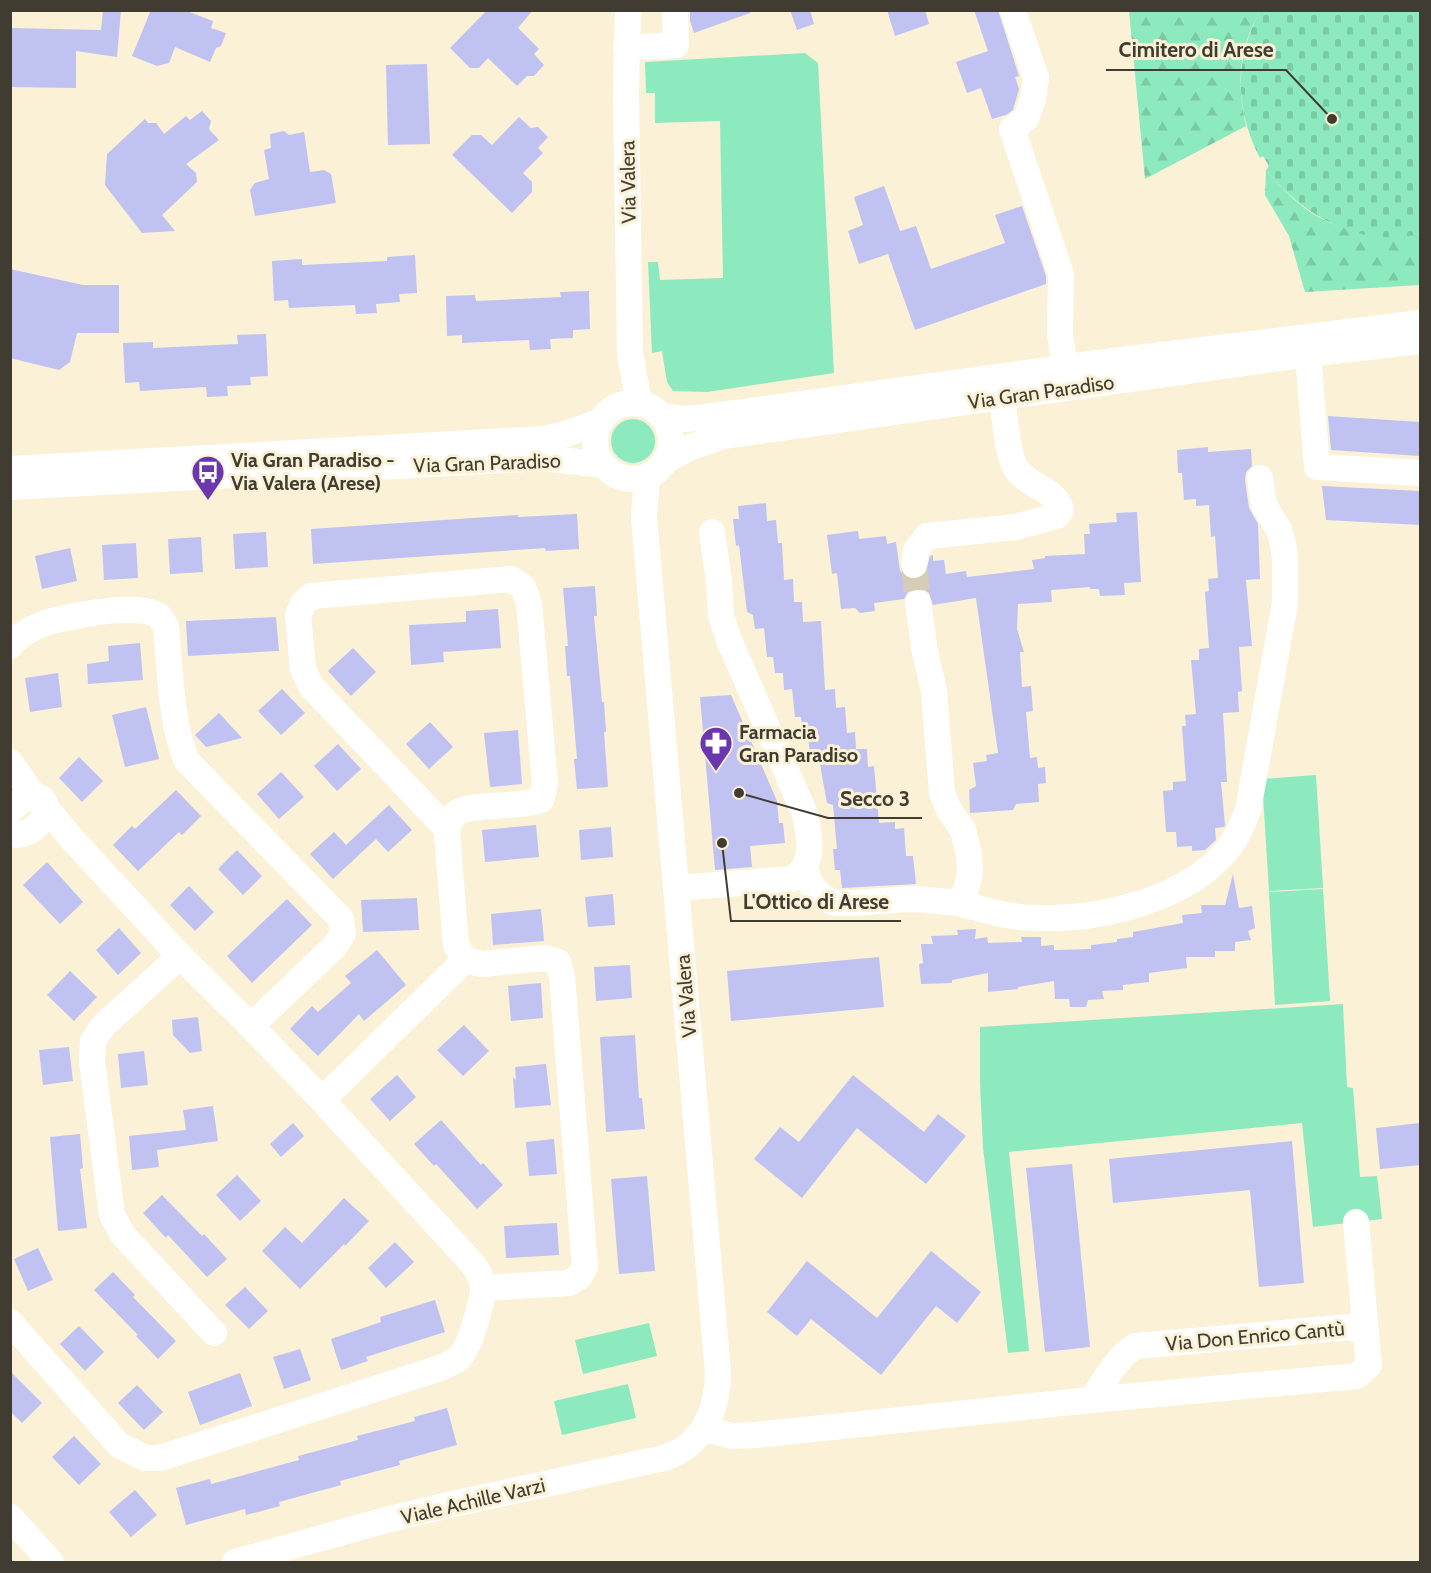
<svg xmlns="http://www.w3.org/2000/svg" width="1431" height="1573" viewBox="0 0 1431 1573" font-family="Cabin,sans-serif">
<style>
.green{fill:#8ceabe}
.forest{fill:url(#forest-firs)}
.cemetery{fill:url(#cemetery-stones)}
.building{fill:#c0c2f2}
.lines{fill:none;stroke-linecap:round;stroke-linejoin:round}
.minor-tunnel{stroke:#d6cdb6;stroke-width:26;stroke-dasharray:26 13;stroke-linecap:butt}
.minor{stroke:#fff;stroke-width:26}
.labels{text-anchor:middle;stroke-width:6;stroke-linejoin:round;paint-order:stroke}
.street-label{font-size:20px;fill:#403c32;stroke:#fbf1d7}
.poi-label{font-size:20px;font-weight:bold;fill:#403c32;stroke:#fbf1d7;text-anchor:start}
.leader{fill:none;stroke:#403c32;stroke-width:2}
.callout-dot{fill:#403c32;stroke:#fbf1d7;stroke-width:2}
.callout-label{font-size:21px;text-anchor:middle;font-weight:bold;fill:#403c32;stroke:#fbf1d7;stroke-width:6;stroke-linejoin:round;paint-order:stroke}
</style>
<defs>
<pattern id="forest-firs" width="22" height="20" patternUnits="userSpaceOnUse" patternTransform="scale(1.5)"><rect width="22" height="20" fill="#8ceabe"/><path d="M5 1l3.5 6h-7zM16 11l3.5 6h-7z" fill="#7acaa4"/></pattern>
<pattern id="cemetery-stones" width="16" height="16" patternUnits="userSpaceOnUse" patternTransform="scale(1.5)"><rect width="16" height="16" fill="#8ceabe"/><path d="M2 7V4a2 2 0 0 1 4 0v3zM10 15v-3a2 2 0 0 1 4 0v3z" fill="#7acaa4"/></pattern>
</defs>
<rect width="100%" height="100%" fill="#fbf1d7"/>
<g class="green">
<path d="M805,53L818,63L834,373L707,392L673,391L667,382L662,351L652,353L648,262H658L660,280L723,278L720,121L655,123V93H646L645,62Z"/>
<circle cx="633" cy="441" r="22"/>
<path d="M1316,775L1323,888L1269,891L1262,779Z"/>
<path d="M1323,889L1330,1001L1275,1005L1269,892Z"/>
<path d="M1343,1004L1347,1087L1353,1088L1360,1177L1377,1176L1382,1219L1313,1227L1302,1123L1009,1152L1029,1351L1008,1353L983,1148L980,1084V1027Z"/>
<path d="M649,1323L657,1356L583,1374L575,1340Z"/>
<path d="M628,1384L636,1418L562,1435L554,1401Z"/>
</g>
<g class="forest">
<path d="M1129,11H1260C1238,50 1237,82 1246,126L1145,179Z"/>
<path d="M1266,170C1277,183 1288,195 1302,206C1331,230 1384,242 1420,234V285L1305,292L1289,236L1265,195Z"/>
</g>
<path class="cemetery" d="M1260,11H1420V234C1358,248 1304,216 1266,170L1269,166L1263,156L1260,158C1235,110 1234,58 1260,11Z"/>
<g class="building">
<path d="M103,10H121L117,57L76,51V88L10,87V28L101,30Z"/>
<path d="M151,10H184L213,21L211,28L226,33L221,46L216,48L210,62L175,47L169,63L157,66L132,56Z"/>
<path d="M487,10H533L518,28L539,49L534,54L544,65L534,76H527L517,86L488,58L479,68H470L450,48Z"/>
<path d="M690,10H750V13L694,33L690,21Z"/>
<path d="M790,10H810L814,24L797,30Z"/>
<path d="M887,10H925L929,24L895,36Z"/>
<path d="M974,10H998L1019,76L1015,77L1019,89L1013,110L1006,115L992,119L981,88L967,93L956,62L988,51Z"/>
<path d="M427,64L430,144L388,145L386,65Z"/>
<path d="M202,111L211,121L209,129L219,140L186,164L196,173L197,182L162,215L175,231L142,233L105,185L107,154L145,119L148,123H156L164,134L186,116L190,120Z"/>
<path d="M519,117L531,128L538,127L548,137L538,148L543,153L523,173L532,182V192L512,213L452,155L472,135H481L492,145Z"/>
<path d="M284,131L289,135L304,132L310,172L324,170L331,174L336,203L255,216L250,190L255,183L269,179L264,150L271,148L270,134Z"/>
<path d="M884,186L900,231L916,226L931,269L1005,243L995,215L1022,206L1046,276V284L915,330L888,254L859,264L848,231L863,225L854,197Z"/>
<path d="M415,255L417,293L399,294L400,302L376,304L377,313L356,314L355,305L289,308L288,300L274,301L272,261L302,259V265L387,261V257Z"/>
<path d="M10,269L83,285H119V333H77L70,362L59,370L10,358Z"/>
<path d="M589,291L590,329L573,330V338L550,339L551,349L530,350L529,340L462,343V335L447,336L446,296L475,295L476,301L561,297L560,292Z"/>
<path d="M266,334L268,376L250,377L251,385L227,386L228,396L207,397L206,387L140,391L139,382L125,383L123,343L153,342V348L238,344L237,335Z"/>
<path d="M1328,416L1420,422V456L1331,450Z"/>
<path d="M1208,447V452L1251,449L1252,466L1246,472L1245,480L1249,508L1258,524L1260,579L1246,580L1252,646L1239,647L1242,691L1238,692L1239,712L1223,713L1227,782H1221L1225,825L1224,827L1215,828L1216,840L1205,850L1192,851V846L1177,847L1176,832H1166L1163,791L1173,790V782L1186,781L1182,726H1186L1185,715L1196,714L1191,660H1199V649L1209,648L1205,592L1209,591L1208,579L1218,578L1215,536L1211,537L1209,505L1196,506V499L1184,500L1182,473H1178L1177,450Z"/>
<path d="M1322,486L1420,491V525L1326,520Z"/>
<path d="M766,503L767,521L776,520L778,543H782L784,580L793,579L794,602H802L803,622L821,621L825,690L835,689L836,708L845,707L847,733L855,732L856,749H867L868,767L874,766L879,823L895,822V829L904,828L906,856H913L916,884L842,888L840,870H835L833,849H837L833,805L827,803L818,754L810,755L808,734H803L801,717H795L792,689L784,690L783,673H775L773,657H767L764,628L755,629L753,615L747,612L739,545L736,546L733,519H739L738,506Z"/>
<path d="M1137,512L1141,582L1124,583L1125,595L1100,596L1099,589H1090V587L1051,590L1052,602L1018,604L1017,629L1024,652H1020L1022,687L1031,686L1033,711L1026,712L1030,758L1037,757L1038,768L1045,767L1046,783L1038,784L1039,802L1016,804L1013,810L970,813L969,790L976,786L973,763L987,761L986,755L998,753L976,598L933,605L929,593L923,589L916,588L908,592L904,599L874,603L875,611L860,613L855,608L841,609L837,573L832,574L827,535L858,531L859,539L886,536L887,544L896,542L900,571L905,577L911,580L919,579L925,575L930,556L933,555V561L944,560L946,574L966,571L967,577L1034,569L1032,560L1045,558V556L1085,554L1084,534H1090L1089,524L1117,522L1116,513Z"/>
<path d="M577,514L579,549L546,551L545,548L313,564L311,529L518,515V517Z"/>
<path d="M266,532L268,567L235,569L233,534Z"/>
<path d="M201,537L203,572L170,574L168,539Z"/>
<path d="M136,543L138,578L104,580L102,545Z"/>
<path d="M70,548L77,581L42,589L35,556Z"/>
<path d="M595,586L597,616H594L602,702H604L606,732H604L608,787L577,789L574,759H577L570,676H567L565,646H568L563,588Z"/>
<path d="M498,609L501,648L443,652L444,662L411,665L409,625L466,622V611Z"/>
<path d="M276,617L279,651L188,656L186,621Z"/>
<path d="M140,643L143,680L88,684L87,664L109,661L108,646Z"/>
<path d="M353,648L376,672L351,696L328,671Z"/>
<path d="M58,673L62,707L30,712L25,678Z"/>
<path d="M282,689L305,713L281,735L258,711Z"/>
<path d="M731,695L777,801L779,823H783L785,843L750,846L752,867L715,870L700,697Z"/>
<path d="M146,707L159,759L125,767L112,715Z"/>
<path d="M219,713L242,738L206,747L195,735Z"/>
<path d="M430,722L453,747L429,769L406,744Z"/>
<path d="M518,730L522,784L490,787L484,733Z"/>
<path d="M338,744L361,769L337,791L314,766Z"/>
<path d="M79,757L103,781L82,802L59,778Z"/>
<path d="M281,772L304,797L279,819L257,794Z"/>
<path d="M176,790L201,816L182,835L179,832L138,871L113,845L132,826L135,829Z"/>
<path d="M389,805L412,830L388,852L376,839L333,879L310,854L334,832L346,845Z"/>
<path d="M536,825L539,857L485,862L482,830Z"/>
<path d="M611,827L613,857L581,860L579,830Z"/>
<path d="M237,850L262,876L243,895L218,869Z"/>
<path d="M47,862L83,902L60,924L23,885Z"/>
<path d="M1233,874L1239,908L1252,906L1255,928L1248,931L1251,940L1235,942V951H1215V957H1186L1187,968L1149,973V982L1123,985V990L1102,991L1104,999L1088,1000L1086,1007H1070L1069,999H1055L1054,981L1018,987V989L988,992V973L952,980V983L921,984L919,964L923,963L921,944H933L931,936L958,935L957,930L976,929L975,939L987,937L988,943L1022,942L1021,937H1041V946L1054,945V950L1091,949V945L1117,942V939L1133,937V932L1183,923L1182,915L1202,913L1201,905H1225Z"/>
<path d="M189,886L214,912L195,931L170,905Z"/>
<path d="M613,894L615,925L588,927L585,897Z"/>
<path d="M417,898L419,930L363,932L361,900Z"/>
<path d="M287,899L312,925L252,983L227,956Z"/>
<path d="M541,909L544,941L493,945L491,914Z"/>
<path d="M119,928L141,953L118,975L96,950Z"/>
<path d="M377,950L406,985L364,1021L359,1014L318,1056L290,1029L312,1006L318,1012L351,983L345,976Z"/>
<path d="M879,957L884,1007L731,1021L727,971Z"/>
<path d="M630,965L632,998L596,1001L594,967Z"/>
<path d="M70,971L97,997L74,1021L47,995Z"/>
<path d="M541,983L543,1018L511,1021L508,986Z"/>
<path d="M198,1017L202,1051L190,1053L173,1035L172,1020Z"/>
<path d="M464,1025L489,1051L463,1076L437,1050Z"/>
<path d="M635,1035L639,1098H642L645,1129L606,1132L600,1037Z"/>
<path d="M69,1047L73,1081L43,1085L39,1050Z"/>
<path d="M144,1051L148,1085L121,1088L118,1054Z"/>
<path d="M546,1064L551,1105L515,1108L513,1077L516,1080L515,1067Z"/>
<path d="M397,1075L416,1097L390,1121L370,1099Z"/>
<path d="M853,1075L924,1132L938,1114L966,1136L926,1184L857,1128L802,1198L754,1159L780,1127L799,1142Z"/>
<path d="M213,1106L218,1141L157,1150L159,1167L132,1170L129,1136L186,1130L183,1110Z"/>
<path d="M441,1120L481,1165L483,1163L503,1185L477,1209L436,1164L434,1166L414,1144Z"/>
<path d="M293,1123L304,1136L281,1157L270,1144Z"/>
<path d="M1420,1123V1165L1380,1169L1376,1128Z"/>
<path d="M80,1134L83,1168L80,1169L87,1228L58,1231L50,1137Z"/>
<path d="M554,1139L557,1174L529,1176L526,1142Z"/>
<path d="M1292,1141L1304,1283L1259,1287L1250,1190L1113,1203L1109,1159Z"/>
<path d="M1072,1164L1090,1347L1045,1352L1026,1168Z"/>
<path d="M237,1175L261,1201L240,1221L216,1195Z"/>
<path d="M647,1176L655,1271L619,1274L611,1179Z"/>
<path d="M162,1195L202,1236L204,1234L227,1259L207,1277L168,1235L166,1238L143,1213Z"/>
<path d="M344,1198L369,1221L345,1246L344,1244L300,1289L262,1251L285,1227L302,1243Z"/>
<path d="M557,1223L559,1255L506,1258L504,1226Z"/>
<path d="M395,1242L414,1262L386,1288L368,1268Z"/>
<path d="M38,1248L53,1280L28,1291L14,1259Z"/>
<path d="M931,1251L981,1292L957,1323L936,1306L881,1375L811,1319L797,1336L767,1312L807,1261L877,1318Z"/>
<path d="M113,1272L135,1295L133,1297L176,1341L158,1359L136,1336L138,1335L94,1290Z"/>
<path d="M245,1287L268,1311L249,1329L225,1305Z"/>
<path d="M435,1300L445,1332L366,1357L368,1361L341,1370L331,1339L381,1322L380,1317Z"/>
<path d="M79,1326L104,1352L85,1371L60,1344Z"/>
<path d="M300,1349L311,1380L284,1389L273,1357Z"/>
<path d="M10,1371L42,1403L22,1423L10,1411Z"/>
<path d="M240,1373L252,1406L200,1425L188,1392Z"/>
<path d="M137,1385L163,1412L144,1430L118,1403Z"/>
<path d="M447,1408L457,1445L399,1461L400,1465L340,1481L341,1485L279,1502L280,1506L246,1515L245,1509L186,1525L176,1488L210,1479L211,1484L299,1460L298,1456L358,1440L357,1436L415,1421L414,1417Z"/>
<path d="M74,1436L101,1464L79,1485L52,1457Z"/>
<path d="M135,1490L157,1515L131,1537L109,1512Z"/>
</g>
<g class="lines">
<path class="minor-tunnel" d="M914,565L918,603"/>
<g class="minor">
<path d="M628,10L626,92L630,353L639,403"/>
<path d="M1013,10L1036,78L1033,99L1026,119L1012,129L1061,274L1060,334L1065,368"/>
<path d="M626,48L676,45L675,10"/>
<path d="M1308,354L1317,467L1420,473"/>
<circle cx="633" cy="441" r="38"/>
<path d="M662,416L684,419L706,417L1098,363L1420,323"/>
<path d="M666,460L691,447L724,436L1308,354L1420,341"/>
<path d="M10,469L543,439L566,434L601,421"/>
<path d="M10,487L544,458L603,465"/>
<path d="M914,565L916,550L927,536L1016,527L1057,516L1061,510C1055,488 1029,487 1017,470C1007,457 1005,415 1002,397"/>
<path d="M918,603L925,652L934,691L942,793L949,810L963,830L969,855L970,873L966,890L958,903"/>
<path d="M10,646C16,637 30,629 40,625C62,617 139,601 159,616C162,618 164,624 166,627C170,666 171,727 187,761L341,919L343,933L335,946L251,1026"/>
<path d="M10,762L33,795"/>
<path d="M10,811C14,806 19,802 25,799C54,785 52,830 18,835L10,830"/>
<path d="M448,830L311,686L303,669L298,615L303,604L311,596L511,579L523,587L529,603L545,784L541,800C519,808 470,803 457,813C450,818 448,827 447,834L456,945L465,960L482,964L545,958L558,962L562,976L585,1267L579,1277L569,1283L484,1288"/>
<path d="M805,866C809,885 816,896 835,903C862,904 889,899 917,899C927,900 938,901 949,902C964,903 978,909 993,912C1008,916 1024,918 1038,918C1100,920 1186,900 1227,850C1237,838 1242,825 1248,810L1285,603V559L1283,544L1279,530L1264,505L1260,478"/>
<path d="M677,888L792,879C816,866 810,835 804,812L729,640L721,616L719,581L712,532"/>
<path d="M180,956L103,1026L93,1041L92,1061L112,1215L123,1235L214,1333"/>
<path d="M322,1100L465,960"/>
<path d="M1356,1222L1366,1334"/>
<path d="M10,1322L119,1445L145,1458H160L440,1368C449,1364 458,1361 463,1353C470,1343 483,1301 483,1289C483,1279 478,1271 472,1263L322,1100L251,1026L180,956L72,839L47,809"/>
<path d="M704,1429L732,1436L756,1435L1091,1400L1357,1376L1369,1365L1366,1334L1351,1327L1136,1346C1115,1358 1105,1382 1091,1400"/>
<path d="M10,1517L51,1562"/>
<path d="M235,1562L386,1520L449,1505L664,1458C702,1446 718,1411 718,1373L644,517L647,477"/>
</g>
</g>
<defs>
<symbol id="bus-pin" viewBox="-11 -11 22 30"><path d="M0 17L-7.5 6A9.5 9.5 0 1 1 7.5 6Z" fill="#6b37ae" stroke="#fbf1d7"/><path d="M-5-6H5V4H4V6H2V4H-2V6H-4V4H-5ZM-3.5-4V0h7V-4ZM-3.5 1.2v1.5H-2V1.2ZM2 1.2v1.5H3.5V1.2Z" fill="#fff"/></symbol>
<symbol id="pharmacy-pin" viewBox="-11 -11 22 30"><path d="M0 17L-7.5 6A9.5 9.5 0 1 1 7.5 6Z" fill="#6b37ae" stroke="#fbf1d7"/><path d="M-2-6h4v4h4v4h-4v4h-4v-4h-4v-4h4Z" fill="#fff"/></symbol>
</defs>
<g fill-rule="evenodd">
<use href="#bus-pin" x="189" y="453" width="38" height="52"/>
<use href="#pharmacy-pin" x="697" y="724" width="38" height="52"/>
</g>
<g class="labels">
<g class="street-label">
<text transform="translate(628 182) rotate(-91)" y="7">Via Valera</text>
<text transform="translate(1041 392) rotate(-8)" y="7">Via Gran Paradiso</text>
<text transform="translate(487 463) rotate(-2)" y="7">Via Gran Paradiso</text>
<text transform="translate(686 996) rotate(-95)" y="7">Via Valera</text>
<text transform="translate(1255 1336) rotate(-5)" y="7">Via Don Enrico Cantù</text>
<text transform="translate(473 1501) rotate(-13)" y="7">Viale Achille Varzi</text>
</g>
<g class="poi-label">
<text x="231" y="467">Via Gran Paradiso -<tspan x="231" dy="23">Via Valera (Arese)</tspan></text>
<text x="739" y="739">Farmacia<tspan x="739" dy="23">Gran Paradiso</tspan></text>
</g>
</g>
<path class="leader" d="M1332 119L1286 70H1106M739 793L828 818H922M722 843L731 921H901"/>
<g class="callout-dot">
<circle cx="1332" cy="119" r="6"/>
<circle cx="739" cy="793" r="6"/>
<circle cx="722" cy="843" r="6"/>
</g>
<g class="callout-label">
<text x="1196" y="57">Cimitero di Arese</text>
<text x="875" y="806">Secco 3</text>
<text x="816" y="909">L'Ottico di Arese</text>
</g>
<rect width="1431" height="1573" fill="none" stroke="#403c32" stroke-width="24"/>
</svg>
